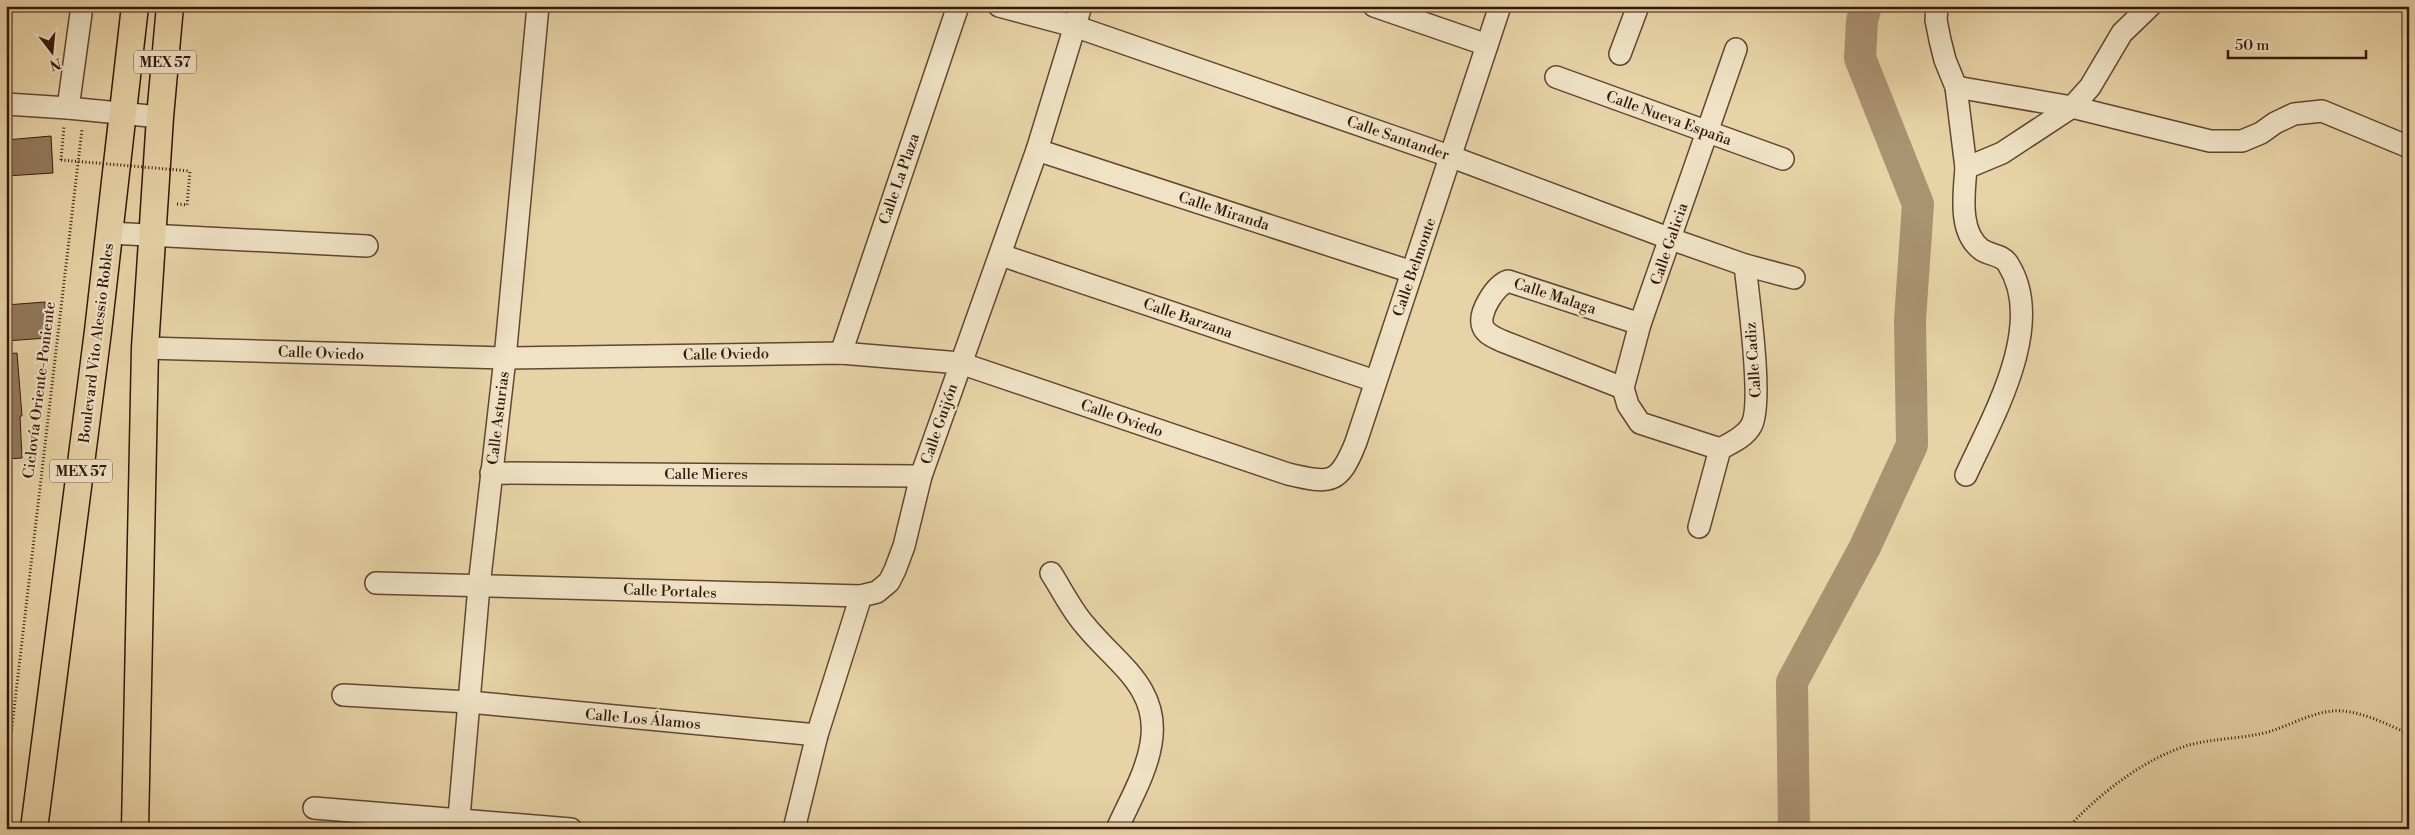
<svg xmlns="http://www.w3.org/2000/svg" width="2415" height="835" viewBox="0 0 2415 835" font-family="'Libre Bodoni',serif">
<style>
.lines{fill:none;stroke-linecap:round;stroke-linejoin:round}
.river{stroke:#aa9371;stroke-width:32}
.building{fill:#92795c;stroke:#35170b}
.minor-casing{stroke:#624632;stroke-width:24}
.major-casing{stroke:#35170b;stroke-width:29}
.path{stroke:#35170b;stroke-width:3;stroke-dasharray:1 2.5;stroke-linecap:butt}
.minor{stroke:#efe2c5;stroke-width:21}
.major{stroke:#e7d3a6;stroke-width:26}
.path-bridge{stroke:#35170b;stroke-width:3;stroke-dasharray:1 2.5;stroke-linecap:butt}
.labels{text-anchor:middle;stroke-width:4.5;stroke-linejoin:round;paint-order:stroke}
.shield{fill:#efe2c5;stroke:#6d5443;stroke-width:1}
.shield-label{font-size:14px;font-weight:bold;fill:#35170b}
.street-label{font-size:15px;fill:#35170b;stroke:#efe2c5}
</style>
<rect width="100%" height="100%" fill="#e7d3a6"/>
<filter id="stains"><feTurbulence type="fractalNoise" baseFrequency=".004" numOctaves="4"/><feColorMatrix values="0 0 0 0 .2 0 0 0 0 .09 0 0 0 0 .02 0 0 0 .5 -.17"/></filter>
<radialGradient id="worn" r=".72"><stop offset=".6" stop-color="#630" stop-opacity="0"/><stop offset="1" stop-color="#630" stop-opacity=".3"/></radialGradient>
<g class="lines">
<path class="river" d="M1794,829L1792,682L1865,547L1912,445L1910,320L1918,204L1860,58L1862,21L1866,6"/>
</g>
<g class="building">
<path d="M51,136L53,173L6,176V140Z"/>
<path d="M45,302L47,338L6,341V305Z"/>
<path d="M17,353L22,416H20L22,458L6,459V354Z"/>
</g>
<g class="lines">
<defs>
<g id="minor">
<path d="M999,6L1074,26L1452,157L1671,239L1745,265L1794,278"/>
<path d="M1374,6L1487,45"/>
<path d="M1937,6L1936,20L1940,40L1945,60L1956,87L1966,168"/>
<path d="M1620,54L1638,6"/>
<path d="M1556,77L1783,159"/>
<path d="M1956,87L2072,107L2210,141H2242L2261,133L2275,123L2294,114L2322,111L2409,147"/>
<path d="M6,104L68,108L82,6"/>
<path d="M68,108L160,117"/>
<path d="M1037,150L1412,272"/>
<path d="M109,233L367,246"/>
<path d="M1001,255L1375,381"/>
<path d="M145,348L505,358L841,353L960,363L1288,474C1331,484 1339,485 1356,442L1500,6"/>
<path d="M841,353L958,6"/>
<path d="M1623,388L1502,341C1495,338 1486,334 1483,327C1477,313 1496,285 1508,281L1640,324"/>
<path d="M1720,449L1640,423L1628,405L1623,388L1640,324L1736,49"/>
<path d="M491,473L921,476"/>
<path d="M1966,475C1992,418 2047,325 2008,264C2003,255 1990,255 1982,250C1958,233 1964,194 1966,168L2002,153L2072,107L2090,87L2122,33L2150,6"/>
<path d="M1699,527L1720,449C1731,443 1745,437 1751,426C1764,405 1748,295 1745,265"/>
<path d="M1051,573C1062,590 1071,609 1084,624C1115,663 1161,687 1151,744C1146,774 1129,802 1117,829"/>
<path d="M376,583L861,596"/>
<path d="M343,695L469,702L817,735"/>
<path d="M314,808L571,829"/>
<path d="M458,829L479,586L505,358L538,6"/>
<path d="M794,829L817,735L861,596L877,592L889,582L895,570L904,546L921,476L1037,150L1081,6"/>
</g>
<g id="major">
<path d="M34,829L98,331L135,6"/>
<path d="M135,829L145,348L160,117L170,6"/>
</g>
</defs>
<use href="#minor" class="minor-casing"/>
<use href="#major" class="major-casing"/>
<g class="path">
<path d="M61,160L64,126"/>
<path d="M177,204L187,205L190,171"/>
<path d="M6,778L82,129"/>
<path d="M2067,829C2097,795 2145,758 2189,745C2215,738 2242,739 2268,732C2289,726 2310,713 2333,711C2357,709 2387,724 2409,734"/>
</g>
<use href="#minor" class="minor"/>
<use href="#major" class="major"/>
<path class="path-bridge" d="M61,160L190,171"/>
</g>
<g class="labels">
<g class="shield">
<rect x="134" y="50.5" width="62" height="23" rx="4"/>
<rect x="50" y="459.5" width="62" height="23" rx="4"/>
</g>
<g class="shield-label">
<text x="165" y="67">MEX 57</text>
<text x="81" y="476">MEX 57</text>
</g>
<g class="street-label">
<text transform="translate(1669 118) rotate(20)" y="5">Calle Nueva España</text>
<text transform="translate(1398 138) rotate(19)" y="5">Calle Santander</text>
<text transform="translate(899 179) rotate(-71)" y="5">Calle La Plaza</text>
<text transform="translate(1224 211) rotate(18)" y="5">Calle Miranda</text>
<text transform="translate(1669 244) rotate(-71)" y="5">Calle Galicia</text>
<text transform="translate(1414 267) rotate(-71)" y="5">Calle Belmonte</text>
<text transform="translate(1555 296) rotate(18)" y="5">Calle Malaga</text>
<text transform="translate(1188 318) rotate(19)" y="5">Calle Barzana</text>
<text transform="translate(96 343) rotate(-83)" y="5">Boulevard Vito Alessio Robles</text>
<text transform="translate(321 353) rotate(2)" y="5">Calle Oviedo</text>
<text transform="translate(726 354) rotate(-1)" y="5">Calle Oviedo</text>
<text transform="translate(1753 360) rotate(-94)" y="5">Calle Cadiz</text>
<text transform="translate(39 390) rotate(-83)" y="5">Ciclovía Oriente-Poniente</text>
<text transform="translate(498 418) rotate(-83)" y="5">Calle Asturias</text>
<text transform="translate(1122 418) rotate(19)" y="5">Calle Oviedo</text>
<text transform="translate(939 424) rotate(-71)" y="5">Calle Guijón</text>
<text x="706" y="479">Calle Mieres</text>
<text transform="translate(670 591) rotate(2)" y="5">Calle Portales</text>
<text transform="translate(643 719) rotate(5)" y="5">Calle Los Álamos</text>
</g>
</g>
<rect width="2415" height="835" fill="none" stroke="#e7d3a6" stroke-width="25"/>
<rect x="8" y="8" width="2400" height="820" fill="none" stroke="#35170b" stroke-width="2.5"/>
<rect x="12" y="12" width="2390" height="810" fill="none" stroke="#35170b"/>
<g transform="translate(52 52) rotate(164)" stroke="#efe2c5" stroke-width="4" paint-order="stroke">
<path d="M0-4L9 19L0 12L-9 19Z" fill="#35170b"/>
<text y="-8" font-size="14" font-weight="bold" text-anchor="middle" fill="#35170b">N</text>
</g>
<path d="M2228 50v8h138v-8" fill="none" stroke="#35170b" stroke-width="2.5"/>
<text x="2235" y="50" font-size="15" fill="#35170b" stroke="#efe2c5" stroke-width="4" paint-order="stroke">50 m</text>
<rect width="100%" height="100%" filter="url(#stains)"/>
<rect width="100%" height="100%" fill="url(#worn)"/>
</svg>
